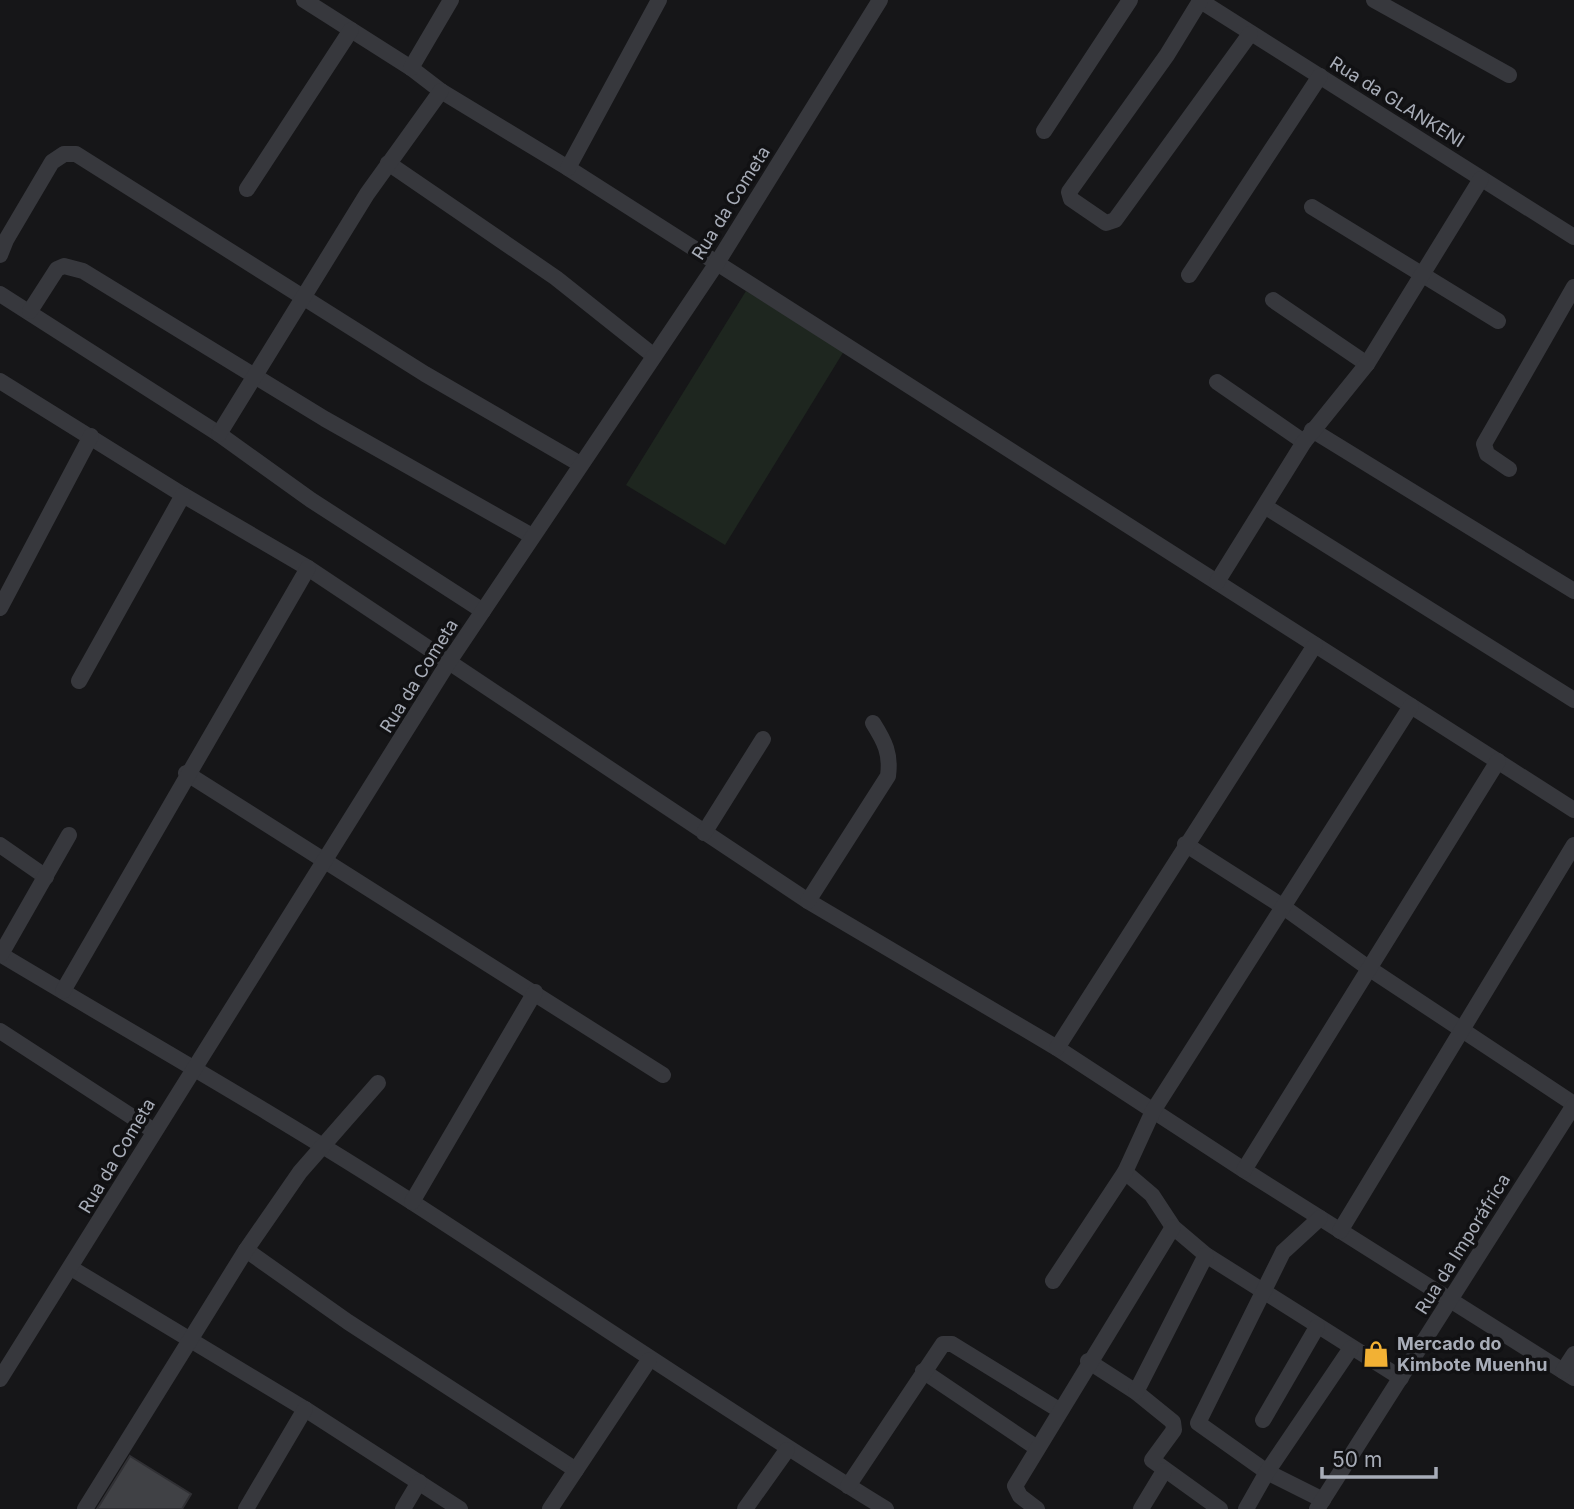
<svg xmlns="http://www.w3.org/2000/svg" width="1574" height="1509" viewBox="0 0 1574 1509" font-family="Inter,sans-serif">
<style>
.green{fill:#1e261f}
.building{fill:#404145;stroke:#303034;stroke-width:2}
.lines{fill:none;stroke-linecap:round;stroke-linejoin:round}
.minor{stroke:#37383d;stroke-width:16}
.labels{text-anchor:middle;stroke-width:7;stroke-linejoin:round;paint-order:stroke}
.street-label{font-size:18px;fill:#a8adb8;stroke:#111113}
.poi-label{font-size:18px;font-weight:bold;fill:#a8adb8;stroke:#111113;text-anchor:start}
</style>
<rect width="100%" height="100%" fill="#161618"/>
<path class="green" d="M746,291L844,351L725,545L626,485Z"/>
<path class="building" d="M130,1456L191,1494L182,1509H97Z"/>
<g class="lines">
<g class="minor">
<path d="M304,0L411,68L441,91L568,168L1574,810"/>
<path d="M1199,0L1574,237"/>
<path d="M1374,0L1509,75"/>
<path d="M1200,1L1167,55L1069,192L1071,199L1106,223L1115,220L1250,34"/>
<path d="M411,68L451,0"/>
<path d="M1044,131L1130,0"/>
<path d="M388,163L556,278L654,356"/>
<path d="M568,168L659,0"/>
<path d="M247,189L351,30"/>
<path d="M1312,207L1498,321"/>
<path d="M0,255L6,240L52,162L64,154H76L425,374L580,464"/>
<path d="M1189,275L1320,76"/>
<path d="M0,294L219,434L311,500L483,611"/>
<path d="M1273,300L1367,364"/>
<path d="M30,311L57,269L64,266L83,271L325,419L532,536"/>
<path d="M0,381L183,495L308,568L808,901L1057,1048L1244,1170L1574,1378"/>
<path d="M1217,382L1304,442"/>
<path d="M1312,430L1574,591"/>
<path d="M219,434L367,194L441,91"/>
<path d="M1509,469L1487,454L1484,444L1574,287"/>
<path d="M1266,507L1574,700"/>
<path d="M1217,582L1304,442L1367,364L1481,179"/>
<path d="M0,608L91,436"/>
<path d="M79,681L183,495"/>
<path d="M186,773L663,1075"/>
<path d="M704,833L763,739"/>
<path d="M1185,844L1282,906L1367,967L1574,1104"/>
<path d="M0,845L46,877"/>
<path d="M808,901L888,776C891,754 885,742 873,723"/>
<path d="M0,954C137,1036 277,1115 412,1202C570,1304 725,1410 886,1509"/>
<path d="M1,954L69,835"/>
<path d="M63,991L308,568"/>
<path d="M0,1031L154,1131"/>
<path d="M1057,1048L1315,645"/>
<path d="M1244,1170L1498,761"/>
<path d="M1125,1172L1152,1195L1173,1227L1206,1255L1401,1378"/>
<path d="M412,1202L535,992"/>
<path d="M1320,1218L1283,1252L1198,1423L1267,1472L1323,1500"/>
<path d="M1340,1231L1574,845"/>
<path d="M246,1250L348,1322L576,1470"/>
<path d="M71,1268L305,1409L460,1509"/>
<path d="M1053,1281L1125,1172L1153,1111L1411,706"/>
<path d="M1088,1361L1136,1392L1173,1422L1174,1430L1152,1460L1220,1509"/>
<path d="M923,1371L1037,1448"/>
<path d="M1563,1371L1574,1354"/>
<path d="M0,1379L450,660L717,263L880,0"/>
<path d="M1136,1392L1206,1255"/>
<path d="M1263,1420L1317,1327"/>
<path d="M848,1486L943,1344H952L1059,1410"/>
<path d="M85,1509L246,1250L300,1172L378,1083"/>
<path d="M246,1509L305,1409"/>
<path d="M403,1509L419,1482"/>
<path d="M550,1509L649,1360"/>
<path d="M745,1509L787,1450"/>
<path d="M1037,1509L1020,1496L1015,1486L1173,1227"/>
<path d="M1141,1509L1164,1471"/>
<path d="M1246,1509L1267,1472L1351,1348"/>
<path d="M1317,1509L1574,1105"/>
</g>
</g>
<defs>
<symbol id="shop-bare" viewBox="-9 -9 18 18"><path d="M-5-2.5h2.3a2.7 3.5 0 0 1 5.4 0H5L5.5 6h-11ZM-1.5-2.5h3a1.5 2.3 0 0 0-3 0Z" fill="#f2b134" stroke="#111113" stroke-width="2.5" paint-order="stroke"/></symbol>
</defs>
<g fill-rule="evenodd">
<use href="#shop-bare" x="1357" y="1335" width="38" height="38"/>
</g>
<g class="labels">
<g class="street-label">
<text transform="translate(1397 102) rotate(32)" y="6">Rua da GLANKENI</text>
<text transform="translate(731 203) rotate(-58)" y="6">Rua da Cometa</text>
<text transform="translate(419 676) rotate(-58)" y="6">Rua da Cometa</text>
<text transform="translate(117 1156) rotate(-59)" y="6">Rua da Cometa</text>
<text transform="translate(1463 1244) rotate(-58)" y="6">Rua da Imporáfrica</text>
</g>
<g class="poi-label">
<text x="1397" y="1350">Mercado do<tspan x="1397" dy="21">Kimbote Muenhu</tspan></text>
</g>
</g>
<path d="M1322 1467v10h114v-10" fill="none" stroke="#a8adb8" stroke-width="3.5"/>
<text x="1332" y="1467" font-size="21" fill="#a8adb8" stroke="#111113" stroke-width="5" paint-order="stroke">50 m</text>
</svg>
